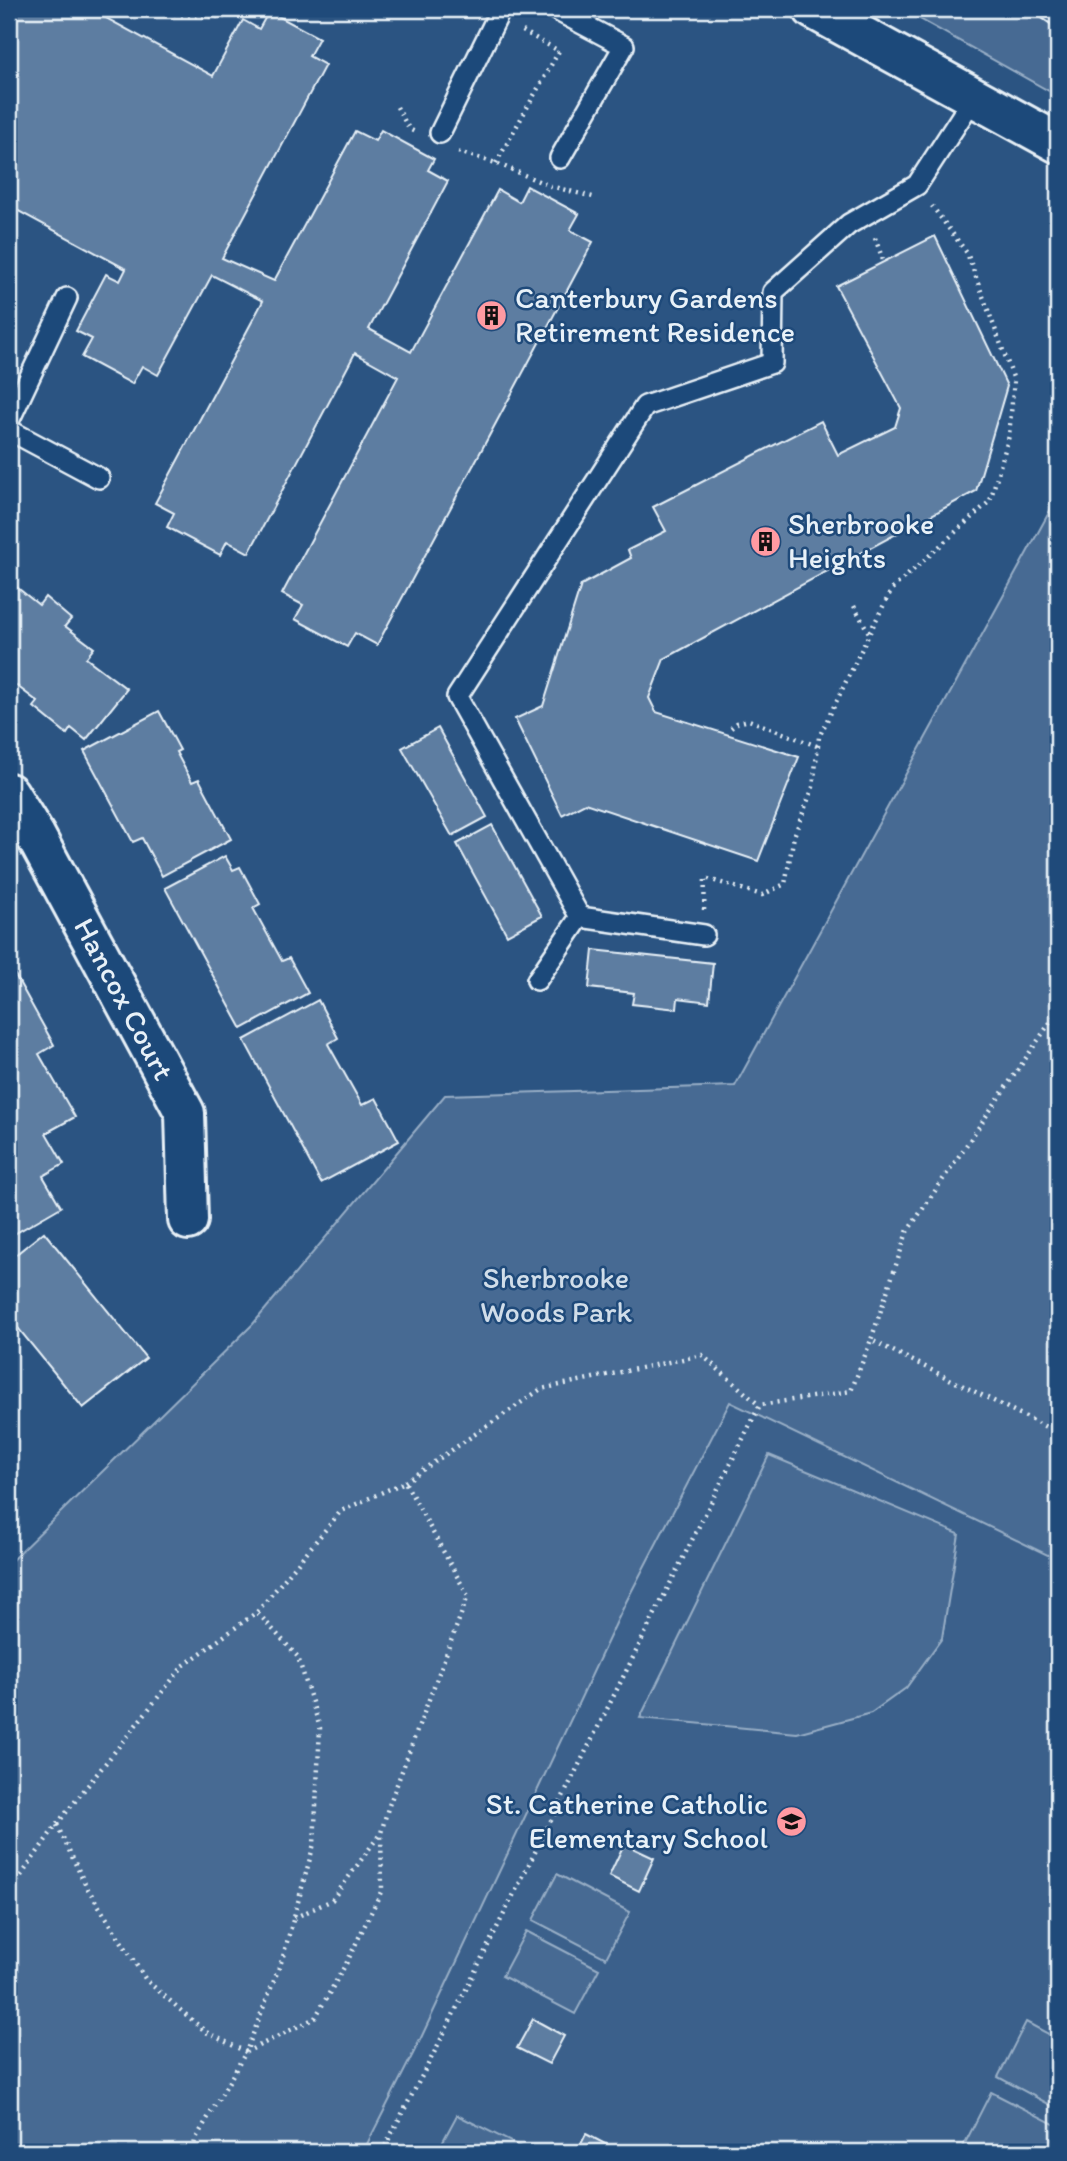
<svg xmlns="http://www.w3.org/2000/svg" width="1067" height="2161" viewBox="0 0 1067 2161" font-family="Itim,sans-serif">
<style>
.built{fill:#3a608b}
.green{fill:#476b93;stroke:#98aec6;stroke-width:2}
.building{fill:#5d7da1;stroke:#e8f1f8;stroke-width:2}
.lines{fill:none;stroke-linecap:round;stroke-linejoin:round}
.service-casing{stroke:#e8f1f8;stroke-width:24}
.minor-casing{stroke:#e8f1f8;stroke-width:44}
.secondary-casing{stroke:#e8f1f8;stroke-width:44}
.path{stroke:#e8f1f8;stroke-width:4.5;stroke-dasharray:2 5;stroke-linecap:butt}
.service{stroke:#1f4a7a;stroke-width:19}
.minor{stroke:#1f4a7a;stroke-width:38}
.secondary{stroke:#1f4a7a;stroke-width:38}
.labels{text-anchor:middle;stroke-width:5;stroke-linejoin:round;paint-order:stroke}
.poi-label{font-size:30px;fill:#e8f1f8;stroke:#1f4a7a;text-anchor:start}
.street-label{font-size:30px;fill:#e8f1f8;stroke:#1f4a7a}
.park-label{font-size:30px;fill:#d0dde9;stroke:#1f4a7a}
</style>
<rect width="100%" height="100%" fill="#2b5482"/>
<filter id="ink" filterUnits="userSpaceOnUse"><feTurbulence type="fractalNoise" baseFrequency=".0143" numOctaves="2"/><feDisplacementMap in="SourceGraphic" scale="14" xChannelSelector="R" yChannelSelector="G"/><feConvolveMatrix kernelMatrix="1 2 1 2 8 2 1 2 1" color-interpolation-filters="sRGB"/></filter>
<g filter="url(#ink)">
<path class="built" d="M730,1402L1058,1560V2152H363L420,2040L626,1602Z"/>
<g class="green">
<path d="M902,9H1058V96Z"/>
<path d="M1058,496V1560L730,1402L626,1602L420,2040L363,2152H9V1563L253,1324L445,1095L735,1086Z"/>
<path d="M769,1455L959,1534L942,1638L906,1688L871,1713L797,1733L640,1718Z"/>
<path d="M557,1874L630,1912L606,1958L533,1920Z"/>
<path d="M526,1931L599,1969L575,2014L502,1976Z"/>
<path d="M1026,2022L1058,2039V2109L998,2077Z"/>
<path d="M991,2092L1058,2126V2152H974L963,2147Z"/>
<path d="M457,2115L531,2152H437Z"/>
</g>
<g class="building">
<path d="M9,9H109L104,17L213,76L243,20L259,29L269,11L319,38L309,56L325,65L222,258L274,281L355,131L375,141L381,130L434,159L428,170L448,181L369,329L411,352L498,190L519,202L527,186L579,214L570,230L593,242L377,645L355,633L347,647L295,619L303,605L282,594L398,377L355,353L249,553L227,541L220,555L167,527L174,513L155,503L263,301L212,275L158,375L142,366L132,384L82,357L92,339L76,331L106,274L120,281L126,269L9,206Z"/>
<path d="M935,236L1007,386L976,491L664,659L649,698L656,712L799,757L758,861L585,803L562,815L515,719L543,706L581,585L631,558L628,550L666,531L653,507L821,421L838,455L895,427L901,408L836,286Z"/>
<path d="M9,581L39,605L45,597L71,619L65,626L94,648L86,658L127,689L86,740L71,728L67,734L34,707L38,702L9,680Z"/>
<path d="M159,711L180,750L176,752L192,782L199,779L231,839L162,876L142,838L133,842L84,751Z"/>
<path d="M438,728L487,817L452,836L402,748Z"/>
<path d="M492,825L542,916L507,935L457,844Z"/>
<path d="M225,856L233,870L240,867L260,904L253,908L282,961L289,958L308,993L242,1029L165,888Z"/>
<path d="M593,950L713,963L709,1002L678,998L677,1009L632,1004L634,993L589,988Z"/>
<path d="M9,964L54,1045L39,1054L75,1117L46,1133L64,1164L43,1176L61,1207L9,1237Z"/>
<path d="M318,1000L338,1038L328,1044L362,1105L376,1098L399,1141L321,1183L244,1040Z"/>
<path d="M44,1232L146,1358L83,1408L9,1317V1260Z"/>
<path d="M624,1844L654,1858L639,1891L609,1876Z"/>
<path d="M533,2019L564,2036L549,2064L517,2048Z"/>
<path d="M586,2134L615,2149L613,2152H577Z"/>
</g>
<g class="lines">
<defs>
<g id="service">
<path d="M554,9L624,46L560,158"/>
<path d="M1048,9L1058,16"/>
<path d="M440,133L501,9"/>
<path d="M9,421L67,298"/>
<path d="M9,430L99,478"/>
<path d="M580,917L457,697L645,406L772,363L773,292L849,224L917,185L974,97"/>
<path d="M537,980L580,917L704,935"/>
</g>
<path id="minor" d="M9,793L35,835L185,1113L188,1220"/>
<path id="secondary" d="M813,9L1058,143"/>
</defs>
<use href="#service" class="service-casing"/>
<use href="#minor" class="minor-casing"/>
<use href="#secondary" class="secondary-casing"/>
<g class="path">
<path d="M169,9L177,15L226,17L239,9"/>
<path d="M397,107L409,129L415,132"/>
<path d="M458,152L496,163L550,186L593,197"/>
<path d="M496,163L559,51L519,29"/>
<path d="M875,238L883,260"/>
<path d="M854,606L869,633"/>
<path d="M731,728L737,723L749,720L817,746"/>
<path d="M704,910L705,878L762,895L785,884L794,836L813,787L819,737L873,626L892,589L990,501L1009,436L1014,380L967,253L932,206"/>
<path d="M1058,1011L907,1232L871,1340L1058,1433"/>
<path d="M405,1482L541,1389L702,1355L759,1405"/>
<path d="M57,1825L86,1886L146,1980L206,2032L246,2052L282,1960L314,1844L320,1728L298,1657L257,1612"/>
<path d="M9,1893L57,1824L183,1666L257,1612L341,1511L405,1482L468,1596L388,1808L381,1833L382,1890L347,1962L315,2018L246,2052L195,2140L193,2152"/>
<path d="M294,1918L332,1900L380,1834"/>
<path d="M382,2152L435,2051L760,1405L851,1391L871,1340"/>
</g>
<use href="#service" class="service"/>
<use href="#minor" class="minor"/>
<use href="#secondary" class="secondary"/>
</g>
</g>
<defs>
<symbol id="building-disc" viewBox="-11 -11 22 22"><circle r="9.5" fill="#ff9aa2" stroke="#1f4a7a"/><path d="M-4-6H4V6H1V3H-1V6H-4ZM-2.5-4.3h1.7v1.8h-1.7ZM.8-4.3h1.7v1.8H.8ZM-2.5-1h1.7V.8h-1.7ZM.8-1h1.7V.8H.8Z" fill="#111"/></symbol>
<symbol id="school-disc" viewBox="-11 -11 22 22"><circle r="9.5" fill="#ff9aa2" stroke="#1f4a7a"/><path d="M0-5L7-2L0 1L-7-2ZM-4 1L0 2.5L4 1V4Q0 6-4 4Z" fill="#111"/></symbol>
</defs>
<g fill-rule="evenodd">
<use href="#building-disc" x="474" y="298" width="35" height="35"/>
<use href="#building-disc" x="748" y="524" width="35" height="35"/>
<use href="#school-disc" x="774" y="1804" width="35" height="35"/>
</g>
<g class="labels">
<g class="poi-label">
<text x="515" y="308">Canterbury Gardens<tspan x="515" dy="34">Retirement Residence</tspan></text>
<text x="788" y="534">Sherbrooke<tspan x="788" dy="34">Heights</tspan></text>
<text x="768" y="1814" text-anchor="end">St. Catherine Catholic<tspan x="768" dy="34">Elementary School</tspan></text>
</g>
<g class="street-label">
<text transform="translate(124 999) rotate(62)" y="10">Hancox Court</text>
</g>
<g class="park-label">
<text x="556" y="1288">Sherbrooke<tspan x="556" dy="34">Woods Park</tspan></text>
</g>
</g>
<rect width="1067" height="2161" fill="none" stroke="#1f4a7a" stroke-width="35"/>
<rect x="18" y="18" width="1032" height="2126" fill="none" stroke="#e8f1f8" stroke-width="2.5" filter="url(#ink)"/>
</svg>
